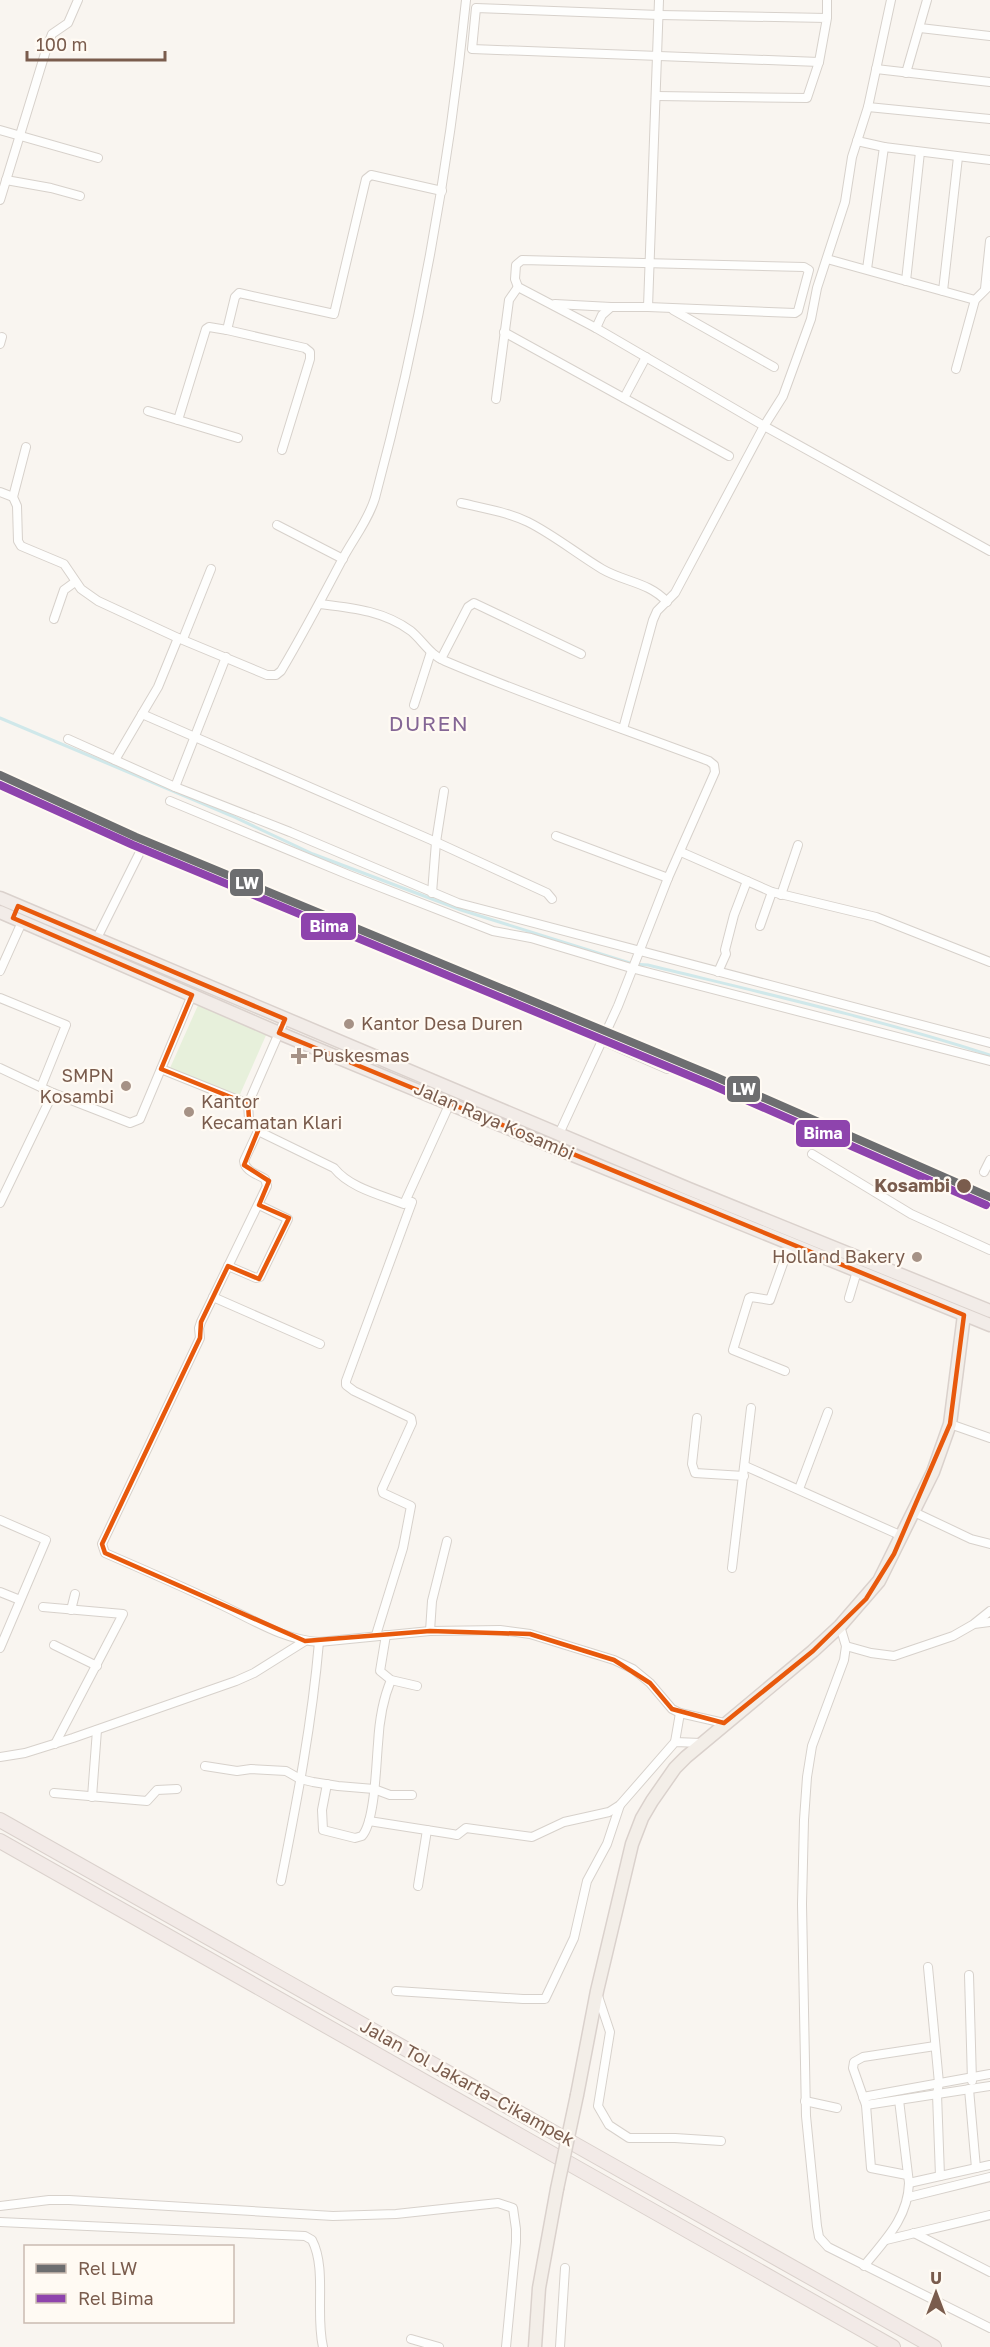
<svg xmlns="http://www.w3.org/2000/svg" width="990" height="2347" viewBox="0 0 990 2347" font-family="'Golos Text',sans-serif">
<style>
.green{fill:#e7f0db}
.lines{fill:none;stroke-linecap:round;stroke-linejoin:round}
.stream{stroke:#d0e8ea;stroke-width:3}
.minor-casing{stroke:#d7d1cb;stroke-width:10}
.primary-casing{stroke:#dad1cc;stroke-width:15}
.trunk-casing{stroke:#dad1cc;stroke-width:15}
.motorway-casing{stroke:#dad1cc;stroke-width:16}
.minor{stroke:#fefefd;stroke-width:8}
.primary{stroke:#f3eee8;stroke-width:12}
.trunk{stroke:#f2ece8;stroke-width:12}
.motorway{stroke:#f2eae7;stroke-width:14}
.primary-bridge-casing{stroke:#dad1cc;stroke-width:15;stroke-linecap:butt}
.primary-bridge{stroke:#f3eee8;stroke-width:12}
.rail-1-casing{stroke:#fffaf3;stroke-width:12}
.rail-2-casing{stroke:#fffaf3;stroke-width:12}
.rail-1{stroke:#6d6e70;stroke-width:8}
.rail-2{stroke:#8e44ad;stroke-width:8}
.marked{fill:none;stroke:#e8590c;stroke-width:4.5;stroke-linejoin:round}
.poi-dot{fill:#a69286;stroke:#fffaf3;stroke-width:2}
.stop-dot{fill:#7a5c4d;stroke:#fffaf3;stroke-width:2}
.labels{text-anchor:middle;stroke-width:4.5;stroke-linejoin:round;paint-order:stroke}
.poi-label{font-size:18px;fill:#7a5c4d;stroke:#fffaf3;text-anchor:start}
.street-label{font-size:18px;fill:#7a5c4d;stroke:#fffaf3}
.stop-label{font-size:18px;font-weight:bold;fill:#7a5c4d;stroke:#fffaf3;text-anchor:end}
.quarter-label{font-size:21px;letter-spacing:1.5px;fill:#846695;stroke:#fffaf3}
.line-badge{stroke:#fffaf3;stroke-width:2}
.badge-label{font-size:16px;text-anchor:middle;font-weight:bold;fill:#fff}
</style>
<rect width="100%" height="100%" fill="#f9f5f0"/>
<path class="green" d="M199,1003L267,1033L238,1099L170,1068Z"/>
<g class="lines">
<path class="stream" d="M0,718L232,816L313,854L461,910L633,964L648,965C763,993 878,1019 990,1055"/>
<defs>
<g id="minor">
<path d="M659,0L648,307H611L602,315L596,328L764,426L990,551"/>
<path d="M827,0V18L659,15L476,8L472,49L819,62L827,18"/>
<path d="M920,28L990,36"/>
<path d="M876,69L990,82"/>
<path d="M906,73L927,0"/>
<path d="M656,96L807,98L819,62"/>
<path d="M868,107L990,119"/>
<path d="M0,130L98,158"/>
<path d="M857,141L884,147"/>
<path d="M6,180L51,188L80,196"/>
<path d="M0,200L47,47L52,34L68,23L78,0"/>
<path d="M827,259L975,300"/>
<path d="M867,269L884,147L990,160"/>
<path d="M906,281L920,152"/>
<path d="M985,289L990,241"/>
<path d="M943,291L958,157"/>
<path d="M555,304L611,307"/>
<path d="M673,310L774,367"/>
<path d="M596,328L518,287L515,279L516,265L522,260L804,267L809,270L798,311L795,313L648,307"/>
<path d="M227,330L305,348L310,352V359L282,450"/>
<path d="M504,332L729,456"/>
<path d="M0,344L2,337"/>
<path d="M956,369L975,300L990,285"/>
<path d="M624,398L646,357"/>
<path d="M496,399L509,300L518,287"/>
<path d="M148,411L178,420"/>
<path d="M238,438L178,420L206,329L209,327L227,330L235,297L239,293L334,314L366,179L371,175L442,191"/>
<path d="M26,447L13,497L17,506L18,541L21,546L64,564L81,589L98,601L178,638L267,675H276L281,671C303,634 322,598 342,560C353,539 368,521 375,498C419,335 449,169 466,0"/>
<path d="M0,492L13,497"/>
<path d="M461,503C483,508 507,512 528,522C554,535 577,554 602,569C624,582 649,582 667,602"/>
<path d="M277,525L343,559"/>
<path d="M320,604C353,608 384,611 411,631C423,641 430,655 445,661C532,698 621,728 709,761L714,765L715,772L668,878L618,1006L559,1134"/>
<path d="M54,619L64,590L75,582"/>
<path d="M178,638L158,687L142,714L436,842L547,893L552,899"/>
<path d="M183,639L211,569"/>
<path d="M441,659L468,607L474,603L581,654"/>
<path d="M414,705L431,652"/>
<path d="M623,729L653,620L657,611L675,593L764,426L783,396L811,319L817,288L845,202L852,157L868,107L891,0"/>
<path d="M68,739L175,787L290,832L458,903L990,1043"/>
<path d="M115,760L142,714"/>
<path d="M175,787L226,657"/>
<path d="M170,801L349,875L493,931L531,938L631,968L990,1061"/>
<path d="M556,836L668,878"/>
<path d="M681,852L772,892L876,917L990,962"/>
<path d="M432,893L436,842L444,791"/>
<path d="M781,895L798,845"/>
<path d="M760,926L772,892"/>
<path d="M97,938L142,848"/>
<path d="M0,971L22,922"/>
<path d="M718,972L726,954L725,950L734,915L747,881"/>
<path d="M0,998L66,1025L41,1087"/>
<path d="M285,1019L248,1104L249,1119L258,1131L244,1161C245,1171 257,1174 265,1179L267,1186L201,1322L199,1328L200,1338L102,1544L105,1553C142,1569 179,1585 215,1602C249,1617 282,1640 319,1642L430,1631L500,1630L530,1634L614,1660L633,1669L650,1683L672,1709L680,1713L724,1723"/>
<path d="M601,1040L667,1069"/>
<path d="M0,1068L53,1093L130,1123L140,1119L192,995"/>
<path d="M161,1069L248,1104"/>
<path d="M258,1131L334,1168C350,1188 381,1195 404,1204L450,1103"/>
<path d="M812,1154L911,1214L990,1250"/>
<path d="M984,1172L990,1160"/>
<path d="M0,1203L53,1093"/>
<path d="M228,1266L256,1278L260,1277L288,1219L259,1205"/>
<path d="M213,1297L320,1344"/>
<path d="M849,1298L857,1271"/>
<path d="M785,1371L733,1350L749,1298L751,1297L770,1300L790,1244"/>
<path d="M697,1418L692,1464L695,1473L744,1476"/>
<path d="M950,1424L990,1438"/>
<path d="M745,1466L902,1536"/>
<path d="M799,1489L828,1412"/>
<path d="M914,1512L971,1539L990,1544"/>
<path d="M0,1520L46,1540L0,1648"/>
<path d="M732,1568L751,1408"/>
<path d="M0,1592L20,1600"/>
<path d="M43,1607L123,1614L55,1744"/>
<path d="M71,1610L75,1594"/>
<path d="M975,1623L990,1611"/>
<path d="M840,1626L846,1646L844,1660L812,1746L807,1777L804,1820L802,1904L806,2116L817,2226L819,2237L828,2247L990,2328"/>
<path d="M430,1631L432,1601L447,1541"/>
<path d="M376,1635L403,1548L411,1506L383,1493L382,1489L412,1423L411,1418L354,1391L346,1385V1381L412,1202"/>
<path d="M386,1635L380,1671L391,1680L417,1686"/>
<path d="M54,1645L97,1666"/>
<path d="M846,1646L871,1653L894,1656L953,1636L974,1624L990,1622"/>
<path d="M675,1742L680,1713"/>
<path d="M0,1757L25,1753L73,1738L236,1681L254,1673L305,1641"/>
<path d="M205,1766L237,1771L251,1769L286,1771L300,1779L313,1782L338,1786L374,1789L390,1795H412"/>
<path d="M327,1784L322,1810L323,1830L355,1838L362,1836C375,1821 376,1765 378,1744C379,1724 383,1699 391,1680"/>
<path d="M54,1793L147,1801L157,1790L177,1789"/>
<path d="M92,1797L97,1730"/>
<path d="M369,1821L452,1834L457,1835L466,1828L532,1837L564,1822L609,1812L620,1805L675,1742L701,1743"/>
<path d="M281,1881C297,1801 312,1723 319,1642"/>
<path d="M418,1886L427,1830"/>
<path d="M928,1967L939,2083L937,2094L940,2176"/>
<path d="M969,1975L972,2081"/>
<path d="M396,1991L523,1999H545L574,1938L587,1881L607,1844L620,1805"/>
<path d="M597,1993L610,2032L598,2106L609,2125L629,2138H675L721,2141"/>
<path d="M969,2089L976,2168"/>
<path d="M863,2097L990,2074"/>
<path d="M805,2101L837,2108"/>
<path d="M866,2105L990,2086"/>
<path d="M907,2175L871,2168L866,2105L853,2068L854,2062L863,2057L935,2046"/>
<path d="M909,2183L990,2165"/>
<path d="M909,2197L990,2177"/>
<path d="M0,2206L49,2200H69L333,2216L396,2214L498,2203L513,2208L516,2229V2242L506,2347"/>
<path d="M0,2222L305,2236L312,2240C327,2269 315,2313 323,2347"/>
<path d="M914,2233L990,2272"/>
<path d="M886,2240L990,2215"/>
<path d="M864,2266C885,2240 908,2218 909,2183L899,2100"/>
<path d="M411,2339L439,2347"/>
<path d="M560,2347L565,2268"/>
</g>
<g id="primary">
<path d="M577,2095L597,1991L632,1844L642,1818L652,1801L675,1768L686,1757L813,1651L840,1626L879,1581L933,1472L950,1424L964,1315"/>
<path d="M535,2347L539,2288L557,2189"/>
</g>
<g id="trunk">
<path d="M0,898L689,1189L990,1311"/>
<path d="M0,912L279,1033L563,1151L990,1325"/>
</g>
<g id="motorway">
<path d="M0,1820L934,2347"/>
<path d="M0,1841L893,2347"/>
</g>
</defs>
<use href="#minor" class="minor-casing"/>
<use href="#primary" class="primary-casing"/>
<use href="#trunk" class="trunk-casing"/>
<use href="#motorway" class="motorway-casing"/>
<use href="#minor" class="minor"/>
<use href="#primary" class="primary"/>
<use href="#trunk" class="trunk"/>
<use href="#motorway" class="motorway"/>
<defs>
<path id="primary-bridge" d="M557,2189L577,2095"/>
</defs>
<use href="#primary-bridge" class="primary-bridge-casing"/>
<use href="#primary-bridge" class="primary-bridge"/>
<defs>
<path id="rail-1" d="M0,775L136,837L716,1077L990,1197"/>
<path id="rail-2" d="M0,785L133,845L712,1085L986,1205"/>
</defs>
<use href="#rail-1" class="rail-1-casing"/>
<use href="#rail-2" class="rail-2-casing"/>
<use href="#rail-1" class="rail-1"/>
<use href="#rail-2" class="rail-2"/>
</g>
<path class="marked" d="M18,906L285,1019L279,1033L964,1315L950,1424L894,1554L866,1599L813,1651L724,1723L672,1709L650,1683L614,1660L530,1634L430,1631L305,1641L105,1553L102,1544L200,1338L201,1322L228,1266L259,1279L289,1218L259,1205L269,1181L244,1165L258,1131L249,1119L248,1104L161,1069L192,995L13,918Z"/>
<g class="poi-dot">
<circle cx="349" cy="1024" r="6"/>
<path d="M296 1047h6v6h6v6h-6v6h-6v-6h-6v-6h6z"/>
<circle cx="126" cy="1086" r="6"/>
<circle cx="189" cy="1112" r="6"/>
<circle cx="917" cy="1257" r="6"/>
</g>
<circle class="stop-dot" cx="964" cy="1186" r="8"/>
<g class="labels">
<g class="poi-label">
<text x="361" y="1030">Kantor Desa Duren</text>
<text x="312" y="1062">Puskesmas</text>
<text x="114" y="1082" text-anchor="end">SMPN<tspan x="114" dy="21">Kosambi</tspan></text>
<text x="201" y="1108">Kantor<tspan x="201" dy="21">Kecamatan Klari</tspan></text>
<text x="905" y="1263" text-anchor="end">Holland Bakery</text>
</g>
<g class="street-label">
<text transform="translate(494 1121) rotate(23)" y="6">Jalan Raya Kosambi</text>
<text transform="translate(467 2083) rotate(29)" y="6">Jalan Tol Jakarta–Cikampek</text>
</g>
<g class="stop-label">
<text x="950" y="1192">Kosambi</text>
</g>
<g class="quarter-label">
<text x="429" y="731">DUREN</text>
</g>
</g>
<g class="line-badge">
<rect x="229" y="868" width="35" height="29" rx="6" fill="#6d6e70"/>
<rect x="300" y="912" width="57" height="29" rx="6" fill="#8e44ad"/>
<rect x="726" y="1075" width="35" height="28" rx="6" fill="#6d6e70"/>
<rect x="795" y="1119" width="56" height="29" rx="6" fill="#8e44ad"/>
</g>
<g class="badge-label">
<text x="247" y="889">LW</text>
<text x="329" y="932">Bima</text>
<text x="744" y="1095">LW</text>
<text x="823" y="1139">Bima</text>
</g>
<rect x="24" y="2245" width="210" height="78" fill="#fffaf3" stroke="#cabbb1" stroke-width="1.5"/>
<rect x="36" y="2264" width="30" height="9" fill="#6d6e70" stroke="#cabbb1" stroke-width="1.5"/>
<text x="78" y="2275" font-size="18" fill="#7a5c4d">Rel LW</text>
<rect x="36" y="2294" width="30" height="9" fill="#8e44ad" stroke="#cabbb1" stroke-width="1.5"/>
<text x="78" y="2305" font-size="18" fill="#7a5c4d">Rel Bima</text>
<g transform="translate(936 2293)" stroke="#fffaf3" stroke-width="4.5" paint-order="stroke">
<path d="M0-4.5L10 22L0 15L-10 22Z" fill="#7a5c4d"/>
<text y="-9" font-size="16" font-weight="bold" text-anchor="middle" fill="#7a5c4d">U</text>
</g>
<path d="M27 51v9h138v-9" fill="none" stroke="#7a5c4d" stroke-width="3"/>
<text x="36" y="51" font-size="18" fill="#7a5c4d" stroke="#fffaf3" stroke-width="4.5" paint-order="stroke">100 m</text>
</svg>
